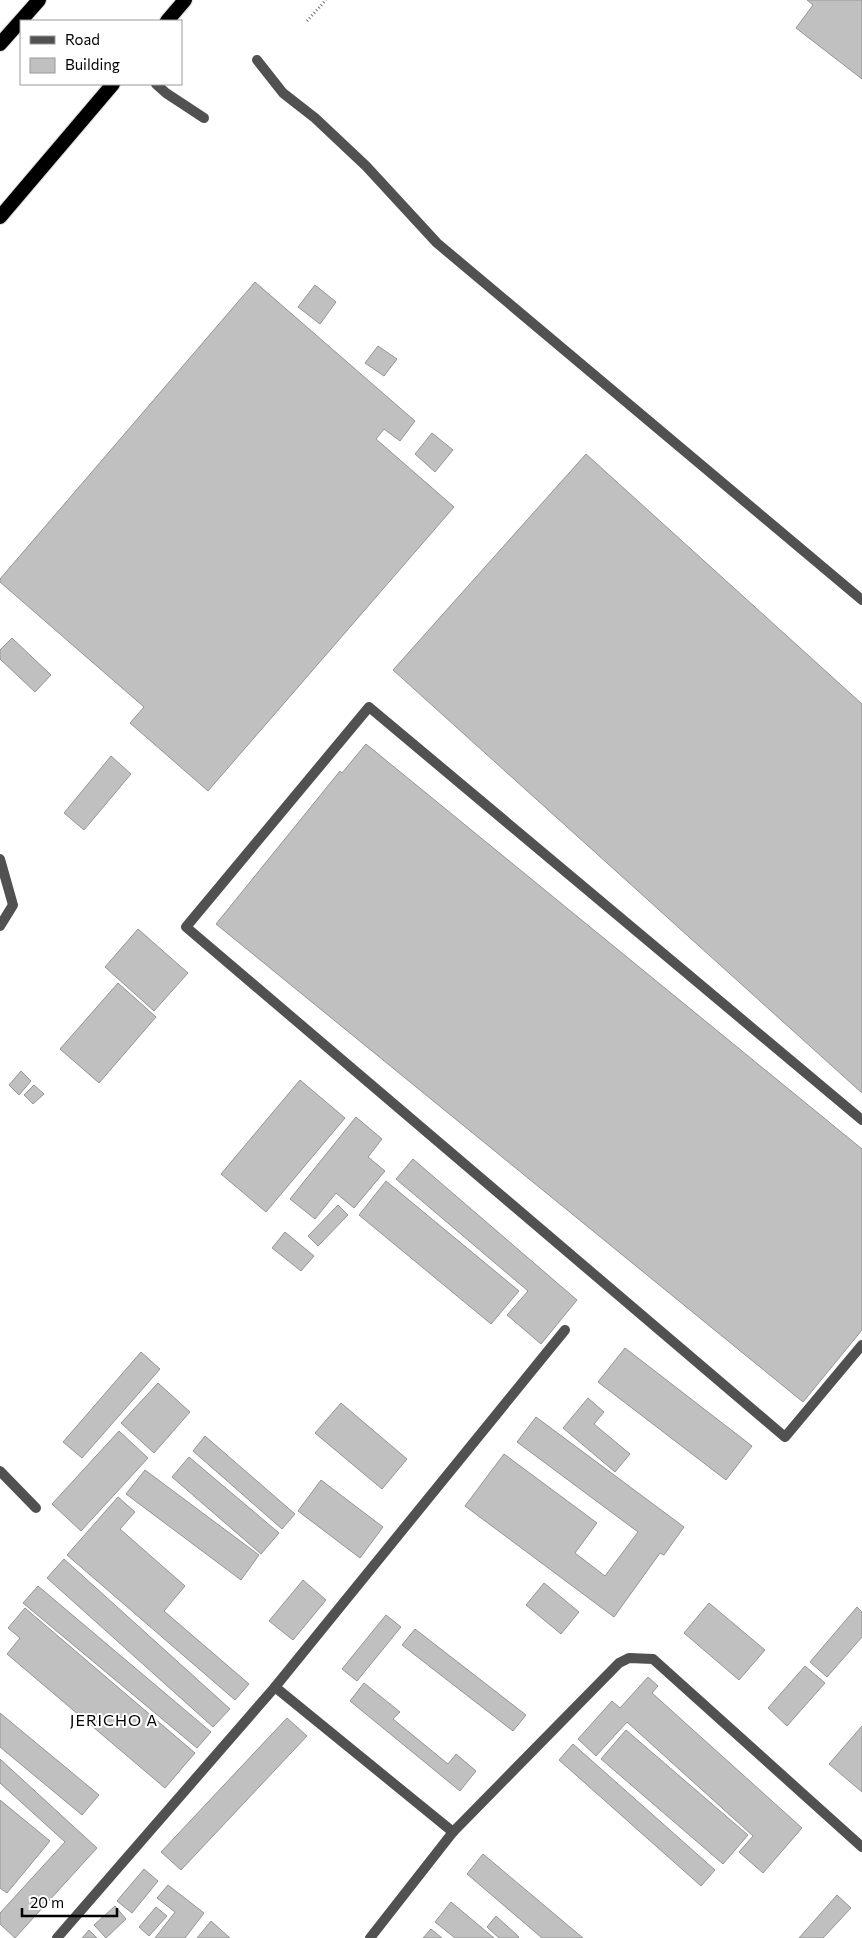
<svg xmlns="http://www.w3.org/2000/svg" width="862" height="1938" viewBox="0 0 862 1938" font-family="Commissioner,sans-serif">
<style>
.building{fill:#c0c0c0;stroke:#959595}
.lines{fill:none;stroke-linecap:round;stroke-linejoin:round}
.trunk-casing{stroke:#dbdbdb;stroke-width:16}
.path{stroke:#737373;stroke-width:3;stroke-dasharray:1 2.5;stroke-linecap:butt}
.service{stroke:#515151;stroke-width:10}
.minor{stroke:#515151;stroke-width:10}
.trunk{stroke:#000;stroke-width:14}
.labels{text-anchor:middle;stroke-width:4;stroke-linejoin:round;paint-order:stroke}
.quarter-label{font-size:16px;letter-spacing:1px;fill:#000;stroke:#fff}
</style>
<rect width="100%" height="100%" fill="#fff"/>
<g class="building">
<path d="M807,0H862V79L796,28L813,5Z"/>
<path d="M255,282L415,421L400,441L384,429L376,439L454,507L208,791L130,723L144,707L0,582V579Z"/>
<path d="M315,285L336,302L320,324L298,307Z"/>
<path d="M378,346L397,359L384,376L365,363Z"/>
<path d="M432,433L453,450L435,472L415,454Z"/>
<path d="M586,454L862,704V1093L393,670Z"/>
<path d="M12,638L51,675L35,692L0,659V650Z"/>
<path d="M366,744L862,1149V1330L803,1402L216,924L340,771L342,773Z"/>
<path d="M111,756L131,774L84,830L64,813Z"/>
<path d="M138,929L188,973L154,1011L105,967Z"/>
<path d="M118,983L156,1017L99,1083L60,1049Z"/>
<path d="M21,1071L31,1081L19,1095L9,1085Z"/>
<path d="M300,1080L345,1118L266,1212L221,1174Z"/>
<path d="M34,1085L44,1094L33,1104L24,1095Z"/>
<path d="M356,1117L382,1139L368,1157L385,1171L354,1208L336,1193L315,1219L290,1199Z"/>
<path d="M413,1159L577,1300L541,1344L507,1315L528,1291L396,1179Z"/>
<path d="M386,1181L519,1291L491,1324L359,1215Z"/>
<path d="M338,1205L348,1215L318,1246L308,1236Z"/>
<path d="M285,1232L314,1256L301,1271L272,1248Z"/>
<path d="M625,1348L752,1446L726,1480L598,1382Z"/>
<path d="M141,1352L160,1369L82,1458L63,1442Z"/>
<path d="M158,1383L190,1412L154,1453L121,1423Z"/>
<path d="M588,1398L604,1412L594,1424L630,1454L615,1472L563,1428Z"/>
<path d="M341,1403L407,1459L382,1489L315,1433Z"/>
<path d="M536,1417L684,1527L664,1555L660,1553L614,1617L465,1506L504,1454L597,1523L575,1553L605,1576L638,1532L517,1442Z"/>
<path d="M119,1431L148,1458L81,1531L52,1504Z"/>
<path d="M205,1436L295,1514L282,1529L193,1451Z"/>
<path d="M189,1457L279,1533L261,1554L172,1477Z"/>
<path d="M145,1470L259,1555L241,1580L126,1494Z"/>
<path d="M321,1480L383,1527L360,1558L298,1511Z"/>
<path d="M118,1497L135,1512L120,1529L185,1586L164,1611L249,1684L235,1700L67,1555Z"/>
<path d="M64,1559L230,1709L213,1727L47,1578Z"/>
<path d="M303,1580L326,1600L293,1640L269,1621Z"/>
<path d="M544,1583L579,1612L561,1634L526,1605Z"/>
<path d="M38,1586L211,1732L197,1748L23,1603Z"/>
<path d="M709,1603L765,1650L739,1680L684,1633Z"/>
<path d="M857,1607L862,1612V1637L827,1677L810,1662Z"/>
<path d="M25,1608L195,1753L165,1788L7,1654L20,1638L8,1628Z"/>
<path d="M386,1615L401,1627L357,1681L342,1669Z"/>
<path d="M415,1629L526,1715L513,1731L402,1645Z"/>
<path d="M805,1666L825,1683L787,1726L768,1708Z"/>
<path d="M648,1677L658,1686L652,1693L802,1828L763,1873L739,1852L753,1836L627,1722L596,1756L578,1739L612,1701L620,1708Z"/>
<path d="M364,1683L400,1712L393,1719L448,1764L456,1754L476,1771L460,1791L350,1701Z"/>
<path d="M0,1713L99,1795L82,1815L0,1747Z"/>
<path d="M287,1718L307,1736L181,1870L161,1852Z"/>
<path d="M862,1726V1792L829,1764Z"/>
<path d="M626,1730L748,1835L723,1864L601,1759Z"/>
<path d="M573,1744L715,1870L701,1886L559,1760Z"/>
<path d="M0,1759L97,1848L15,1938L0,1924V1913L65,1842L0,1783Z"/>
<path d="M0,1800L50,1841L7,1893L0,1888Z"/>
<path d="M483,1854L583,1938H542L467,1874Z"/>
<path d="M144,1869L158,1881L132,1913L117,1901Z"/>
<path d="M168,1885L204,1913L185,1938H155L175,1912L157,1898Z"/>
<path d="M837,1895L851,1908L823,1938H799Z"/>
<path d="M451,1902L494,1938H455L435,1922Z"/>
<path d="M115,1906L126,1919L106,1938L94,1925Z"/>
<path d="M156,1907L167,1916L149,1936L139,1927Z"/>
<path d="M496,1916L519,1937L518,1938H499L487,1927Z"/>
<path d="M211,1921L230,1938H197Z"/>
<path d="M431,1929L442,1938H423Z"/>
<path d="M89,1930L97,1938H82Z"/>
</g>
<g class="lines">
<defs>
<g id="trunk">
<path d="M167,21L185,0"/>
<path d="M0,44L39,0"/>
<path d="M0,217L113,84"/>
</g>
</defs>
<use href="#trunk" class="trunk-casing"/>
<path class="path" d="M307,21L326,0"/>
<path class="service" d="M862,1120L369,707L186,927L785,1437L862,1345"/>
<g class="minor">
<path d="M257,60L283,93L315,118L366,166L437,243L862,600"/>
<path d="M156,84L166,93L204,118"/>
<path d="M0,859L13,905L0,926"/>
<path d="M0,1471L36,1508"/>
<path d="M275,1687L565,1330"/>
<path d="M57,1938L275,1687L453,1832"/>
<path d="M370,1938L453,1832L619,1663L629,1658L653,1659L862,1847"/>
</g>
<use href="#trunk" class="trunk"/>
</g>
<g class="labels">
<g class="quarter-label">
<text x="114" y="1726">JERICHO A</text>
</g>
</g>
<rect x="20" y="20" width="162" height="65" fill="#ffffff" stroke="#999999"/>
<rect x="30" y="36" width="25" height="8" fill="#515151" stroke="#999999"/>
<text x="65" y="45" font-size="15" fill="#000000">Road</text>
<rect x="30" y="58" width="25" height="15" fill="#c0c0c0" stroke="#999999"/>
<text x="65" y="70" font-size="15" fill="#000000">Building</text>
<path d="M22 1908v8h95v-8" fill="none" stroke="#000000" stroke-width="2.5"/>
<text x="30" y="1908" font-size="15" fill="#000000" stroke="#ffffff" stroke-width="4" paint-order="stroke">20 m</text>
</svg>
